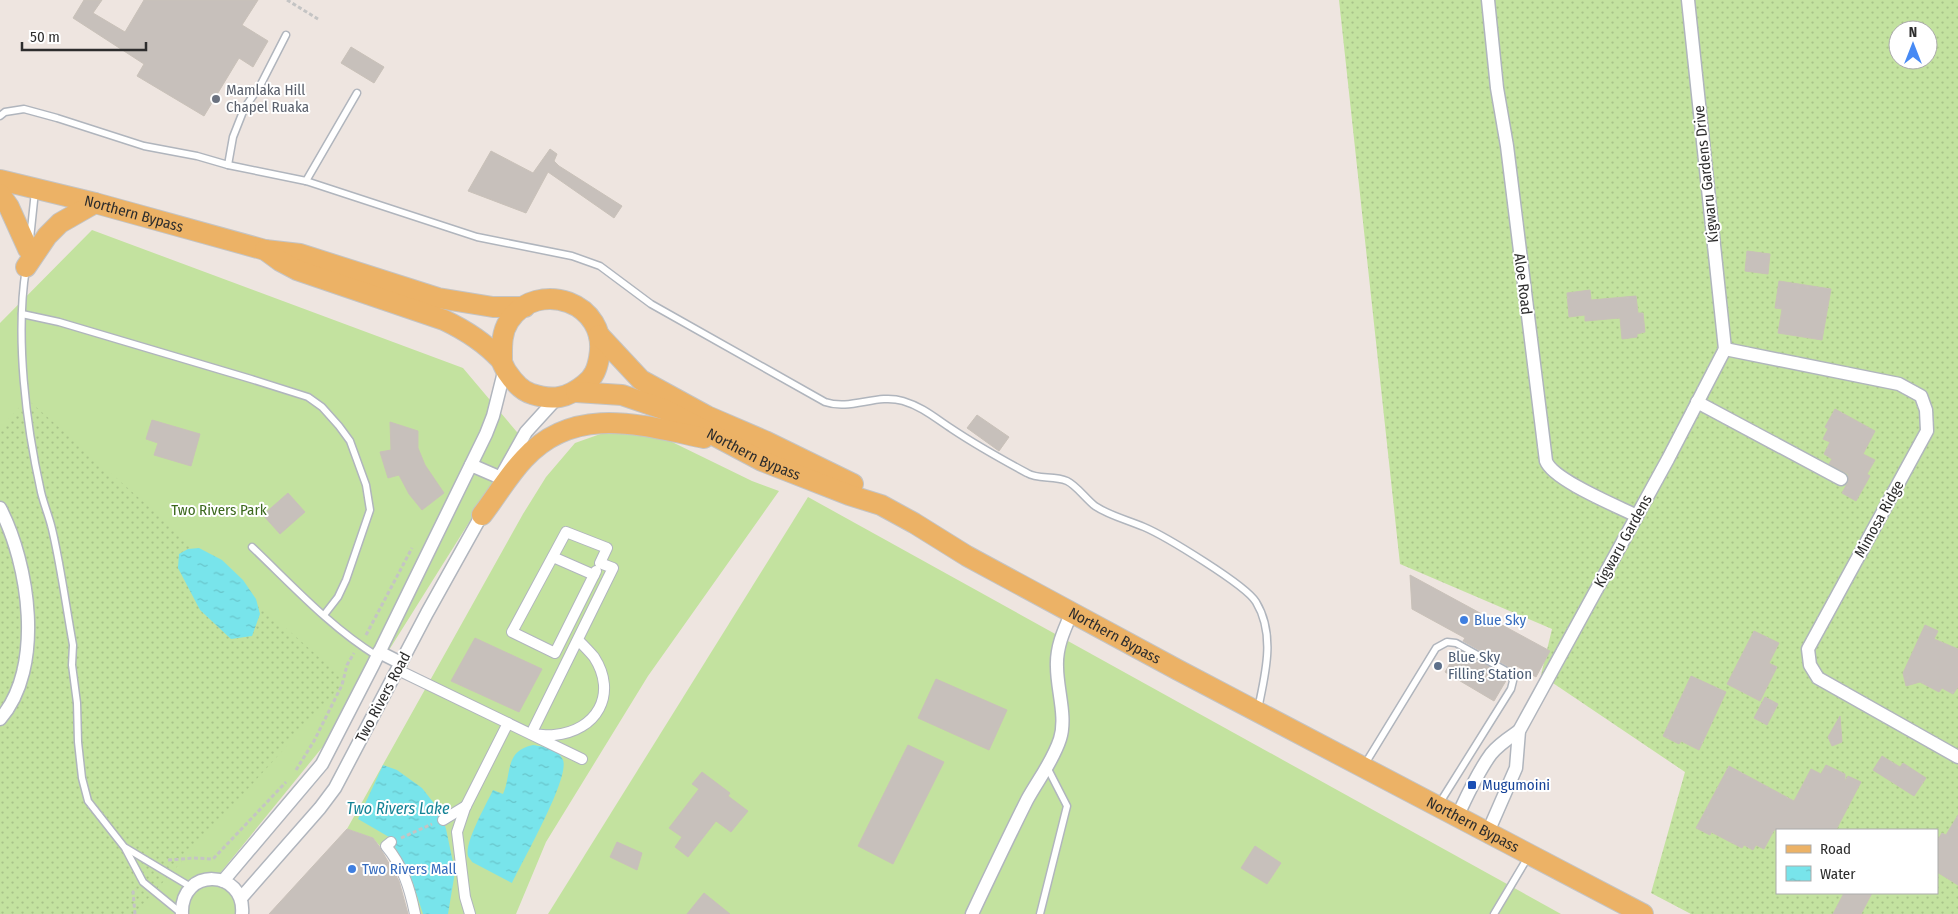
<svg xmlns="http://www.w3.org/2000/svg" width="1958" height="914" viewBox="0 0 1958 914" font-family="'Fira Sans Condensed',sans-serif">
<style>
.grass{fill:#c3e29f}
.garden{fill:url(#garden-dots);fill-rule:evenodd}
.water{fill:url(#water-ripples)}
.building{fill:#c7c0bb;stroke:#c9c1b9}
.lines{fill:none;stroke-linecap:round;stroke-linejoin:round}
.service-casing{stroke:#b0b5bd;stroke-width:9}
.pedestrian-casing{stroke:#b0b5bd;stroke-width:12}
.minor-casing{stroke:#b0b5bd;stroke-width:15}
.primary-casing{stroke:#c4c4c4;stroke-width:22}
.path{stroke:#c4c4c4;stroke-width:3;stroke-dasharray:4 2.5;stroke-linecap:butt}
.service{stroke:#fff;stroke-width:6}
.pedestrian{stroke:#fff;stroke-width:10}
.minor{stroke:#fff;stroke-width:12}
.primary{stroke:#ecb266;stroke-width:20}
.worship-dot{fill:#6b7280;stroke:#fff;stroke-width:2}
.shop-dot{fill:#3f7fe0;stroke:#fff;stroke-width:2}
.service-dot{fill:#5c6f8a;stroke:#fff;stroke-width:2}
.transit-dot{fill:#1a4fb4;stroke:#fff;stroke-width:2}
.labels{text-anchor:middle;stroke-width:4;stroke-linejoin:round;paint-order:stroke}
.worship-label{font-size:15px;fill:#5b616d;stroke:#fff;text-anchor:start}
.street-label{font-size:15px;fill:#2d2d2d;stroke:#fff}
.park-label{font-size:15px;fill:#3c691e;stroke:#fff}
.shop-label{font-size:15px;fill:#366cbe;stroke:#fff;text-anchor:start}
.service-label{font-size:15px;fill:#4e5e75;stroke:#fff;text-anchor:start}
.transit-label{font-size:15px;fill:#164399;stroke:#fff;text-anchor:start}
.water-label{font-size:16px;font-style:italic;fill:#128295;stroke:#fff}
</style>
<defs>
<pattern id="garden-dots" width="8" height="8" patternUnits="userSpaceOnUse" patternTransform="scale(1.25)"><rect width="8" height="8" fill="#c3e29f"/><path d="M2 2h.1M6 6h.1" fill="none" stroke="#a8c289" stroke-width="1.8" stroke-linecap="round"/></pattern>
<pattern id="water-ripples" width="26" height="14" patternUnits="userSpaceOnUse" patternTransform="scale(1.25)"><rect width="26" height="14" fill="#78e4eb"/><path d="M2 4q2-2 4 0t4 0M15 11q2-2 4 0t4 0" fill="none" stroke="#68c4ca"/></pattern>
</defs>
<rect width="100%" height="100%" fill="#eee5e0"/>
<g class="grass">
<path d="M92,230L463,368L522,438L347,717L212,883C231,890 236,893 237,914H0V323Z"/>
<path d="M606,432H632L670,441L752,481L779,491L648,676L546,842L516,914H410L404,886L385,852L373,838L347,829L523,514L546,477L575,443Z"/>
<path d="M808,497L1561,914H548Z"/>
</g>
<g class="garden">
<path d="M1339,0H1958V914H1691L1651,893L1685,772L1541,675L1552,629L1400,564ZM1898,30H1928V60H1898ZM1777,830H1937V893H1777Z"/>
<path d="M27,399L346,681L134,914H0V428Z"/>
</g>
<g class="water">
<path d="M199,548L222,560L243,580L256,599L260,614L252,636L231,639L200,610L178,568L179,554L188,549Z"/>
<path d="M533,745C544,747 558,748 563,760C570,778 522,862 512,883L472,862C472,861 468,857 468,856C464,843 487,803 493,790L503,794C512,774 504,751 533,745Z"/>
<path d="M383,765L397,770L422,788L440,811L446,829L455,872L448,914H423L409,871L389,837L358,819Z"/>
</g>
<g class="building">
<path d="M84,0H102L93,13L125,32L144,0H258L242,25L268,41L253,67L239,58L204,116L137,76L144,64L73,18Z"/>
<path d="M351,47L384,67L374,83L341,63Z"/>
<path d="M550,149L557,154L554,161L559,166L622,206L614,218L548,172L526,213L468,191L491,151L533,173Z"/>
<path d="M1747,251L1770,254L1768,274L1745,271Z"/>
<path d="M1779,281L1831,289L1822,340L1778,333L1782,309L1775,308Z"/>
<path d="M1590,290L1591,300L1636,296L1638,313H1643L1645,332L1637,334V337L1622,339L1620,318L1585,321V315L1569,317L1567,293Z"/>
<path d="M1835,409L1875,431L1863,454L1875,460L1867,474L1870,476L1856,501L1842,493L1848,482V474L1829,464L1832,459L1824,454L1830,442L1823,439L1828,429L1825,427Z"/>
<path d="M977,415L1009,437L999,451L967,428Z"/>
<path d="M152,420L200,434L191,466L154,455L158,443L146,439Z"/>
<path d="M390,422L418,431V448L425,465L444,493L422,510L409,494L399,475L388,478L380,452L391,450Z"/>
<path d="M288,493L305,512L280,534L263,515Z"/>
<path d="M1410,575L1550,651L1536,677L1515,665L1513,669L1463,641L1465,638L1412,609Z"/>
<path d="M1925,625L1938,631L1934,639L1958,649V687L1953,694L1942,688L1939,692L1920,682L1906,686L1903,673Z"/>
<path d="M1754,631L1779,643L1769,663L1777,667L1760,701L1727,684Z"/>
<path d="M475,638L542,669L519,712L451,681Z"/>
<path d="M1458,650L1506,676L1507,679L1494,701L1445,672Z"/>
<path d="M1691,676L1726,692L1699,750L1681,741L1679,744L1663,736Z"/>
<path d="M936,679L1007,710L989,750L918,718Z"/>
<path d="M1765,697L1778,704L1767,725L1754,718Z"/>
<path d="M1840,716L1842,742L1832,746L1828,737Z"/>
<path d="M908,745L944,762L893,864L858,846Z"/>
<path d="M1882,756L1900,767L1903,763L1926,778L1914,796L1873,770Z"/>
<path d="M1826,765L1845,774V781L1848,776L1861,782L1836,830H1774L1764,849L1756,845L1753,850L1744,845L1742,848L1711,832L1710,835L1696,828L1729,766L1794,801L1811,769L1821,774Z"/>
<path d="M702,772L730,793L728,796L748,811L731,832L716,821L688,857L675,847L682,837L669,828L699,789L692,784Z"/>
<path d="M1958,815V885L1937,872V841L1942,833L1946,835Z"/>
<path d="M347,829L373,838L379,846L399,881L408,914H269Z"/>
<path d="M617,842L642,853L637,870L610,857Z"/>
<path d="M1255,846L1281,863L1267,884L1241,868Z"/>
<path d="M704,893L730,914H687Z"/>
<path d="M1844,893H1872L1861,914H1833Z"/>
</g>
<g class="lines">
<defs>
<g id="service">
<path d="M0,116L5,112L24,109L57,118L144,146L197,156L228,165L233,137L244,109L261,84L286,35"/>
<path d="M228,165L306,181L477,237L572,256L600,266L651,304L825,402C851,411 877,393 903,401C923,407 935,418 952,429C976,445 1001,459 1027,473C1038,480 1054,475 1067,481C1076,485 1086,499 1095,506C1110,516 1128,520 1144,527C1165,536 1246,585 1256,602C1276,635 1265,675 1258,709"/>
<path d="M306,181L357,93"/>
<path d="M30,239L35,191"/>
<path d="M26,268C15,337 26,425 41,492C44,505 49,516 52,529C61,567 66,607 73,645L72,665L77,703L78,742L82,778L88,801L125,848L143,882L181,913"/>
<path d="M22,314L59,322L251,379L308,397L322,407L339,426L350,441L366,485L370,510L346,580L338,597L324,615"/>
<path d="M252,547C292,585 330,627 377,656"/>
<path d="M1365,764L1436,648L1447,642L1456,643L1510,673L1513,681L1511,689L1439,804"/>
<path d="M126,848L191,887"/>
<path d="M1040,914L1067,806L1047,767"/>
<path d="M1494,914L1528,857"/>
</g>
<g id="pedestrian">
<path d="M553,557L594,575L596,571"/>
<path d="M578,640C583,645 589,651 594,657C618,694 597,731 554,735C547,736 538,734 531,734L613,568L600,563L607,548L566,532L512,632L555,653L594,575"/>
<path d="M398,670L582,759"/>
<path d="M443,820L466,806"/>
<path d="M391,842L386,846C403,866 410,889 415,914"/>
<path d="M470,914L465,897L457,832L465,808L508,723"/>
</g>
<g id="minor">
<path d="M1488,0L1497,88L1507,146L1546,461C1553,480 1617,506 1637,516"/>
<path d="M1688,0L1725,349"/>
<path d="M1725,349L1899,384L1921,396L1926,410L1927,431L1808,649L1810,665L1818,678L1958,757"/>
<path d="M1697,402L1841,479"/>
<path d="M471,465L501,478"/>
<path d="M503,473L526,432L557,398"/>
<path d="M0,508C29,564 45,668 0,719"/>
<path d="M379,652L401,663"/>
<path d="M1457,817C1467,796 1477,773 1491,754C1499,744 1509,738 1519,731"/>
<path d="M1488,832L1516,768L1519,731L1668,459L1725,349"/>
<path d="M223,881L322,764L373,665L486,434L493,416L505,368"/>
<path d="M241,898L320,808L335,788L427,613L485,509"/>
<path d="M182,914C180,866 246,869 242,914"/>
<path d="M972,914C990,876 1008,838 1027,800C1038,780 1053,761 1060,739C1067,717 1057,690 1057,667C1056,647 1064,630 1072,612"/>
</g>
<g id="primary">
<path id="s1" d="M0,180L95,203L265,250L300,254L438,298L493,307H525"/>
<path d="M0,194L9,207L28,249"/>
<path d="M265,250L280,261L297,270L444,320C465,330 484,342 500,359C503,363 504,368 507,372C513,381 522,391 532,394C553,401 568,398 585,384C594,377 597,369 599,358C610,302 537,278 509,321C501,333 502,347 502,361"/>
<path d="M26,267L47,236L60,223L95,203"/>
<path d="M599,335L641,380L707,416L765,441L853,484"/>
<path id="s2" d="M576,392L622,395L666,410L762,461L849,495L881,505L914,523L967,556L1178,670L1643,914"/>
<path d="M482,515C496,497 508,476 524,459C574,404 641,425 704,438"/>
</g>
</defs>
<use href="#service" class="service-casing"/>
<use href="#pedestrian" class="pedestrian-casing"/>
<use href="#minor" class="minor-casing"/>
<use href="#primary" class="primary-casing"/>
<g class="path">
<path d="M287,0L318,19"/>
<path d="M366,635L412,548"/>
<path d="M296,770L314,741L342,685L347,665L354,653"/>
<path d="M401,838L432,824"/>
<path d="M168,860L193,858L213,859L286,782"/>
<path d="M135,914L133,892L136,889"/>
</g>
<use href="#service" class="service"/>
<use href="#pedestrian" class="pedestrian"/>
<use href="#minor" class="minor"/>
<use href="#primary" class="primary"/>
</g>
<circle class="worship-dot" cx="216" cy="99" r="5"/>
<g class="shop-dot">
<circle cx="1464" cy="620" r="5"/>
<circle cx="352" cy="869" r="5"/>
</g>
<circle class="service-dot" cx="1438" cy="666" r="5"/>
<rect class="transit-dot" x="1467" y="780" width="10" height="10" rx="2.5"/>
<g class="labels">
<g class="worship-label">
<text x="226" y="95">Mamlaka Hill<tspan x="226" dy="17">Chapel Ruaka</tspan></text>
</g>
<g class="street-label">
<text transform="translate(1706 174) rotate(-96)" y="5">Kigwaru Gardens Drive</text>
<text dy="5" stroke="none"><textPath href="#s1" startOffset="138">Northern Bypass</textPath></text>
<text transform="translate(1523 284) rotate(83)" y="5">Aloe Road</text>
<text dy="5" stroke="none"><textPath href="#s2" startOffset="191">Northern Bypass</textPath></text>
<text transform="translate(1879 519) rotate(-61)" y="5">Mimosa Ridge</text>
<text transform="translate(1623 541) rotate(-61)" y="5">Kigwaru Gardens</text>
<text dy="5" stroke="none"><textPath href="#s2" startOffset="596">Northern Bypass</textPath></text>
<text transform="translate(383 697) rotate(-62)" y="5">Two Rivers Road</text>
<text dy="5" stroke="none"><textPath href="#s2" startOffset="1001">Northern Bypass</textPath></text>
</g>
<g class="park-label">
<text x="219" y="515">Two Rivers Park</text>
</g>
<g class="shop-label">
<text x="1474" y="625">Blue Sky</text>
<text x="362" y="874">Two Rivers Mall</text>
</g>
<g class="service-label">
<text x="1448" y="662">Blue Sky<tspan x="1448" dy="17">Filling Station</tspan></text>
</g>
<g class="transit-label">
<text x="1482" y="790">Mugumoini</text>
</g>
<g class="water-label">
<text x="398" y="814">Two Rivers Lake</text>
</g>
</g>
<rect x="1776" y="829" width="162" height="65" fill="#ffffff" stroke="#ababab"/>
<rect x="1786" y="845" width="25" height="8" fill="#ecb266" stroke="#ababab"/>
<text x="1820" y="854" font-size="15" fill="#2d2d2d">Road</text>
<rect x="1786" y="866" width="25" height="15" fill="url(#water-ripples)" stroke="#ababab"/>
<text x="1820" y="879" font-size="15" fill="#2d2d2d">Water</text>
<g transform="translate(1913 45)"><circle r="24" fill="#ffffff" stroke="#ababab"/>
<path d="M0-4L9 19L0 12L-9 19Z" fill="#478af4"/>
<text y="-8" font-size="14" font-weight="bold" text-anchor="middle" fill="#2d2d2d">N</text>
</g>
<path d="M22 42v8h124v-8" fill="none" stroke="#2d2d2d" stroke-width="2.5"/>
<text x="30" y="42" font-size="15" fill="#2d2d2d" stroke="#ffffff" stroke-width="4" paint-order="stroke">50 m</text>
</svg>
